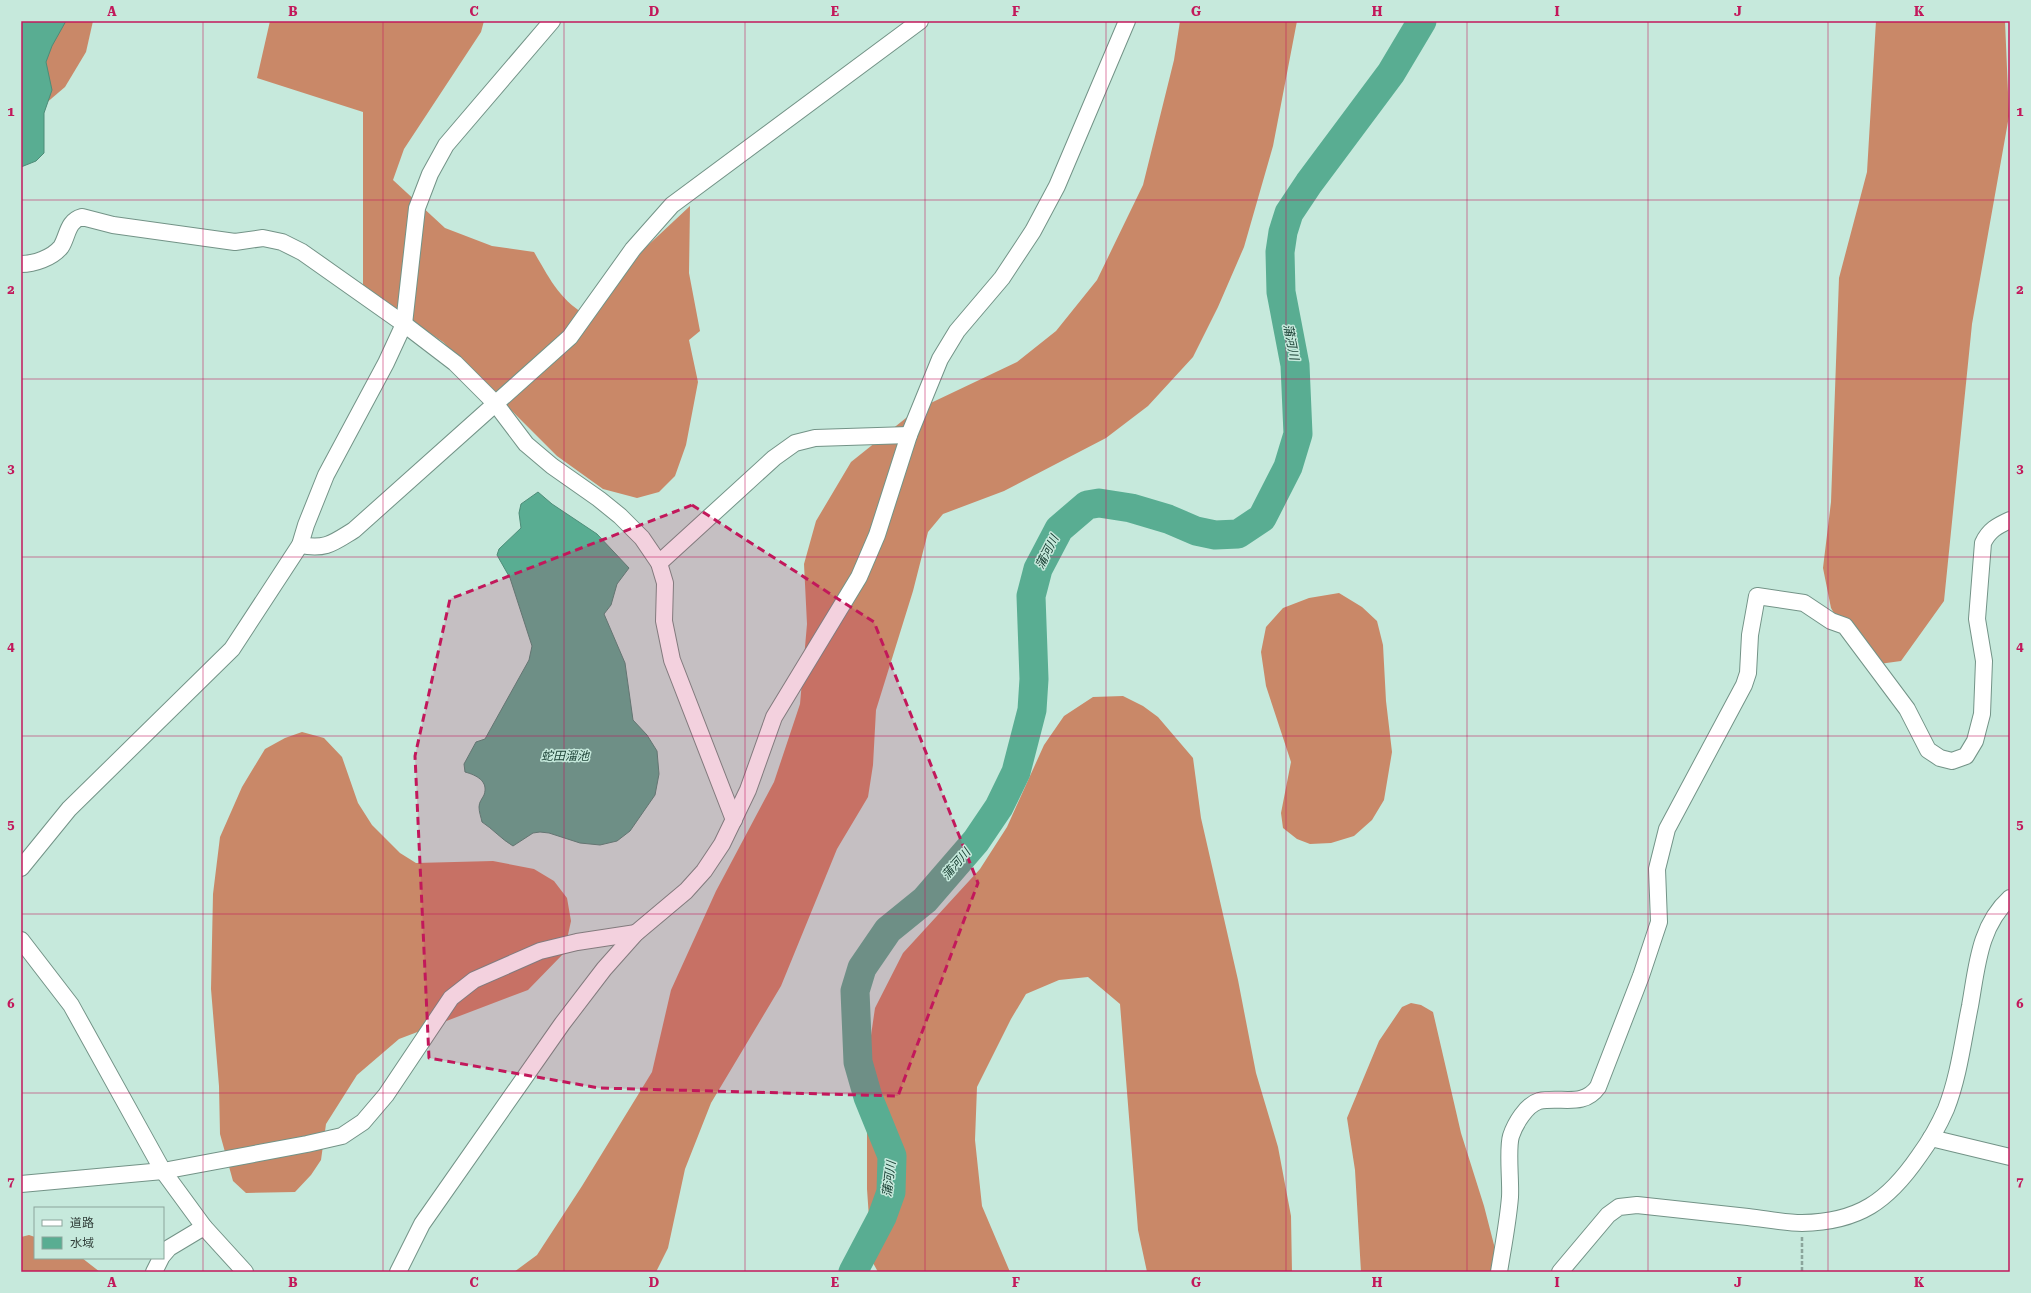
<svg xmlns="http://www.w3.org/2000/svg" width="2031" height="1293" viewBox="0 0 2031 1293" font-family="'Roboto Serif','Noto Sans JP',serif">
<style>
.forest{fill:#c98868}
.water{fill:#59ad92;stroke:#4d8c78}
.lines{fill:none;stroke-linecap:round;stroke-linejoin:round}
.river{stroke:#59ad92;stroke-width:29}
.street-casing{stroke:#739387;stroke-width:18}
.path{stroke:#8ba59b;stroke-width:2.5;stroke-dasharray:4 2;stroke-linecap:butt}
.street{stroke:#fff;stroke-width:16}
.marked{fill:#c2185b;fill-opacity:0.2;stroke:#c2185b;stroke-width:3;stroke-dasharray:8 5;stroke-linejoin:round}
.grid{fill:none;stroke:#c2185b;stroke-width:1;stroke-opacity:0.55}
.labels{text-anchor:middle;stroke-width:3;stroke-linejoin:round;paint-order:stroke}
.water-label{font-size:12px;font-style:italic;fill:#1b4135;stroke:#c6e9dc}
.neatline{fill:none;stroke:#c2185b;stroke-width:1.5}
.grid-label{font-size:13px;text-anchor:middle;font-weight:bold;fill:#c2185b}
</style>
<rect width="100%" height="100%" fill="#c6e9dc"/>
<g class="forest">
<path d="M21,21H93L86,52L65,87L38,110L21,113Z"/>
<path d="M270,21H484L481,32L404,149L393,180L445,228L492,246L534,252C551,281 560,301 591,318L644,249L690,206L689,273L700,331L689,340L698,382L686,445L675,476L659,492L637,498L603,489L557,456L443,342L363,288V112L257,78Z"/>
<path d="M1180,21H1297L1273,146L1244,247L1218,307L1193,357L1148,406L1106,438L1004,491L943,514L928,532L913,591L876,710L873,765L868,797L837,849L781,986L711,1103L685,1169L668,1248L656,1272H514L537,1255L582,1186L652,1072L671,990L716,891L774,782L800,704L807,624L804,564L816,521L851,462L916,410L1017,362L1056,331L1097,280L1143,185L1174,60Z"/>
<path d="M1876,21H2005L2009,116L1972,324L1944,601L1901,661L1879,664L1848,637L1831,608L1823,568L1831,502L1839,278L1867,172Z"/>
<path d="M1339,593L1362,607L1377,621L1383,645L1386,701L1392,752L1384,800L1372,820L1354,836L1331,843L1310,844L1297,839L1283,828L1281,813L1291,762L1266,686L1261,652L1266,627L1283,608L1309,598Z"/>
<path d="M1123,696L1143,706L1158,717L1193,758L1201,818L1238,980L1256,1073L1278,1147L1291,1216L1292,1272H1147L1138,1230L1120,1004L1088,977L1059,980L1026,994L1011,1019L977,1087L975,1140L982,1206L1010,1272H878L872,1261L867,1189V1063L875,1008L903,953L980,869L1007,827L1044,745L1064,716L1093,697Z"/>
<path d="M302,732L324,738L342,757L358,803L372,825L400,853L416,863L493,861L534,869L554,881L567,898L571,921L564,953L528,990L399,1039L357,1075L326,1124L321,1160L311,1175L295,1192L246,1193L233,1181L220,1134L219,1086L211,989L213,894L220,837L242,787L265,749L285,738Z"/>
<path d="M1411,1003L1421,1005L1433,1012L1461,1133L1484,1206L1501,1272H1361L1355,1170L1347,1118L1379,1041L1402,1007Z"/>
<path d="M29,1235L35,1237V1258H82L100,1272H21V1237Z"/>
</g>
<g class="water">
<path d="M21,21H66L52,46L46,62L52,90L44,113V153L36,161L21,167Z"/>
<path d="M538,492L552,504L597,534L629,568L617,584L611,605L604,614L625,663L633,720L647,735L657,751L659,774L655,795L630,831L617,841L600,845L580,843L549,833L540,832L533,833L513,846C501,839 493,829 482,822C481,817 479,812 479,807C479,802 482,799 484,795C489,781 476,775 465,772L464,764L476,742L485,739L529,660L532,646L510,578L497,555L499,549L521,528L519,513L521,504Z"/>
</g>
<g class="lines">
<path class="river" d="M853,1272L882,1217L891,1192L892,1156L868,1097L858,1062L855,991L862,968L888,930L925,900L976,841L999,807L1016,772L1032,710L1034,679L1031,596L1038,569L1059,529L1087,505L1099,503L1131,508L1168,519L1196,531L1215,535L1238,534L1262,518L1288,467L1298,434L1295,365L1281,292L1280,252L1283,232L1289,213L1309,183L1391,73L1422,21"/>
<defs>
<g id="street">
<path d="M21,264C34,264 52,258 61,247C68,236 67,221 82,217L113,225L235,242L263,238L282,242L302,252L404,324L455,363L495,403L526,444L552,466L599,499L620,516L642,538L659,563L665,583L664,621L672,660L734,820"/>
<path d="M300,545C326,550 333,543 354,530L570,337L633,249L672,205L920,21"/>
<path d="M659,563L774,458L795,443L815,438L909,435"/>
<path d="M21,868L69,809L232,649L300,545L306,525L326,475L386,363L404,324L417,208L430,174L446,145L552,21"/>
<path d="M21,940L71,1005L163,1171L204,1227L245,1272"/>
<path d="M1931,1138L2010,1157"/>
<path d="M21,1184L163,1171L307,1144L342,1136L363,1122L386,1095L451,998L474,980L540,951L577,942L636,933"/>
<path d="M163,1255L169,1248L204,1227"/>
<path d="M154,1272L161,1258"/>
<path d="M398,1272L422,1224L562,1024L604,969L636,933L686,891L704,871L722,844L748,790L774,717L859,577L877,535L909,435L940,359L957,331L1002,278L1033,231L1057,186L1127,21"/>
<path d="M1499,1272C1503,1247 1508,1222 1510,1197C1511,1181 1507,1149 1511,1136C1515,1124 1526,1105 1539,1101C1561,1096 1583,1108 1598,1087L1641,976L1659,922L1657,869L1667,829L1744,685L1748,673L1750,635L1757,596L1804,603L1831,621L1845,626L1907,709L1928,750L1940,758L1952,761L1966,756L1975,741L1982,714L1984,661L1977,619L1983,543C1989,530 1997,526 2010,520"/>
<path d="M1560,1272L1608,1215L1619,1207L1637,1205C1674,1209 1711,1213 1748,1217C1766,1219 1785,1223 1802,1223C1859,1222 1888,1201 1919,1156C1930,1141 1939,1125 1946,1109C1959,1076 1963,1040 1970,1006C1977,967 1979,926 2010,898"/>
</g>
</defs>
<use href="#street" class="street-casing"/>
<path class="path" d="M1802,1237V1272"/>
<use href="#street" class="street"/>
</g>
<path class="marked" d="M692,505L874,622L978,883L898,1096L599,1088L429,1058L415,756L450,599Z"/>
<path class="grid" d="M203,21V1272M383,21V1272M564,21V1272M745,21V1272M925,21V1272M1106,21V1272M1286,21V1272M1467,21V1272M1648,21V1272M1828,21V1272M21,200H2010M21,379H2010M21,557H2010M21,736H2010M21,914H2010M21,1093H2010"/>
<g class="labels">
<g class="water-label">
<text transform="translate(1291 342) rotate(79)" y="4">蒲河川</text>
<text transform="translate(1047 552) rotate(-63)" y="4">蒲河川</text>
<text x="565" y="760">蛇田溜池</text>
<text transform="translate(956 864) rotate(-49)" y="4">蒲河川</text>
<text transform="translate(889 1179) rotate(-83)" y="4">蒲河川</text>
</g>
</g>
<rect width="2031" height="1293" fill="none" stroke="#c6e9dc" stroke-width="44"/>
<rect x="34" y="1207" width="130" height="52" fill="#c6e9dc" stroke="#8ba59b"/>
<rect x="42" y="1220" width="20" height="6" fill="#ffffff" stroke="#8ba59b"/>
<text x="70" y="1227" font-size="12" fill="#323f3a">道路</text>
<rect x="42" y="1237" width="20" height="12" fill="#59ad92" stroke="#8ba59b"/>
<text x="70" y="1247" font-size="12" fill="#323f3a">水域</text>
<rect x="22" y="22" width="1987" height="1249" class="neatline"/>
<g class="grid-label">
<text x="112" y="16">A</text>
<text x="293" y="16">B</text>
<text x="474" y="16">C</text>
<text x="654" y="16">D</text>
<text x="835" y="16">E</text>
<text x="1016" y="16">F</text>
<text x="1196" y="16">G</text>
<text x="1377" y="16">H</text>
<text x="1557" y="16">I</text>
<text x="1738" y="16">J</text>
<text x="1919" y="16">K</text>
<text x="11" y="116">1</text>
<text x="2020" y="116">1</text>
<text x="11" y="294">2</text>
<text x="2020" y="294">2</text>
<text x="11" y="473">3</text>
<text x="2020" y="473">3</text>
<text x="11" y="651">4</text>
<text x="2020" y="651">4</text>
<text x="11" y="829">5</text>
<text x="2020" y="829">5</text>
<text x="11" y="1008">6</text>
<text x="2020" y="1008">6</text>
<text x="11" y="1186">7</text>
<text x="2020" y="1186">7</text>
<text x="112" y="1287">A</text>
<text x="293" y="1287">B</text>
<text x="474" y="1287">C</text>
<text x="654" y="1287">D</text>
<text x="835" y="1287">E</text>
<text x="1016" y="1287">F</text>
<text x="1196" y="1287">G</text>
<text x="1377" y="1287">H</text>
<text x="1557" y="1287">I</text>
<text x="1738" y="1287">J</text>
<text x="1919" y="1287">K</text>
</g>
</svg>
